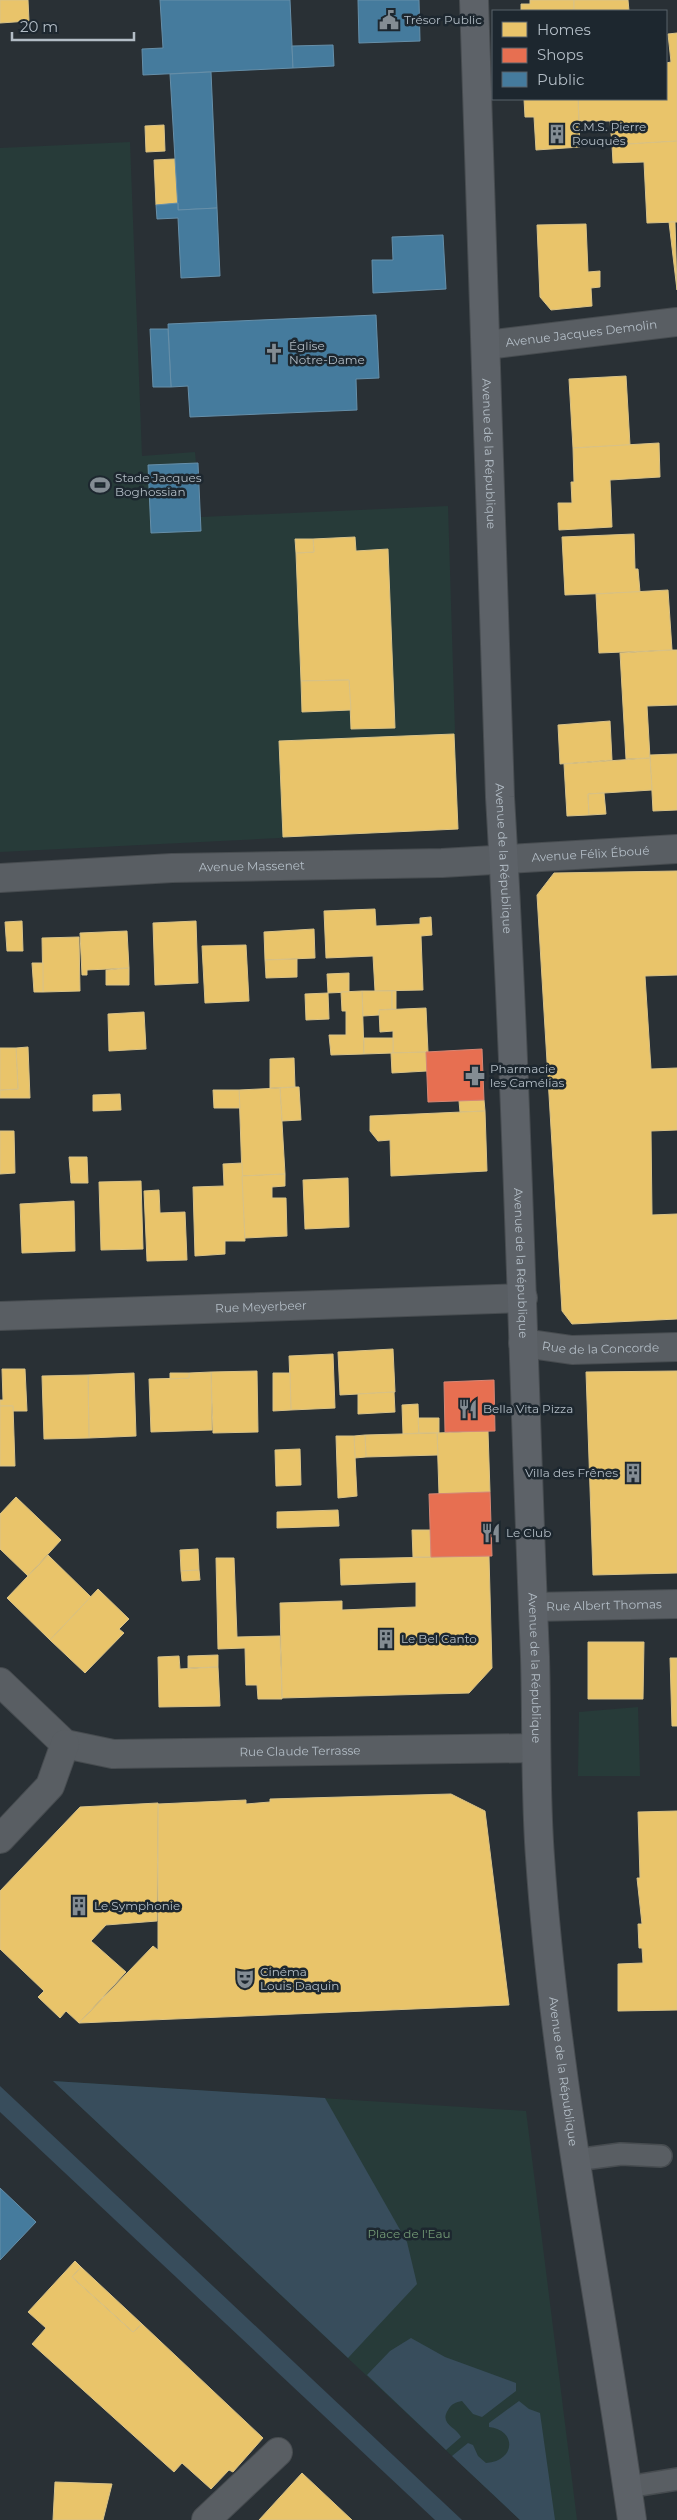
<svg xmlns="http://www.w3.org/2000/svg" width="677" height="2520" viewBox="0 0 677 2520" font-family="Montserrat,sans-serif">
<style>
.green{fill:#273b39}
.water{fill:#384d5c}
.homes{fill:#e9c46a;stroke:#d9c286}
.shops{fill:#e76f51;stroke:#d78674}
.public{fill:#457b9d;stroke:#668fa9}
.lines{fill:none;stroke-linecap:round;stroke-linejoin:round}
.lane-casing{stroke:#474c50;stroke-width:24}
.street-casing{stroke:#474c50;stroke-width:30}
.secondary-casing{stroke:#474c50;stroke-width:30}
.lane{stroke:#595e63;stroke-width:21}
.street{stroke:#595e63;stroke-width:28}
.secondary{stroke:#5d6268;stroke-width:28}
.labels{text-anchor:middle;stroke-width:5;stroke-linejoin:round;paint-order:stroke}
.poi-label{font-size:12px;fill:#b3bdc6;stroke:#1d272f;text-anchor:start}
.street-label{font-size:12px;fill:#b3bdc6;stroke:#1d272f}
.park-label{font-size:12px;fill:#739a75;stroke:#1d272f}
</style>
<rect width="100%" height="100%" fill="#293035"/>
<g class="green">
<path d="M130,142L142,456L195,452L201,517L448,506L458,829L0,852V148Z"/>
<path d="M638,1707L640,1776H578L579,1712Z"/>
<path d="M53,2081L526,2111L577,2520H520Z"/>
</g>
<g class="water">
<path d="M53,2081L325,2098L407,2242L417,2284L348,2358Z"/>
<path d="M0,2086L462,2520H435L0,2112Z"/>
<path d="M411,2338L445,2357L516,2383V2391L482,2417L473,2414L462,2401C456,2402 451,2404 448,2410C439,2424 456,2427 461,2437L446,2450L367,2375L390,2351Z"/>
<path d="M519,2401L529,2409L540,2413L555,2520H520L452,2456L468,2443L473,2445L478,2456L486,2463C516,2461 517,2430 489,2427V2423Z"/>
</g>
<g class="homes">
<path d="M0,0H28L29,21L0,23Z"/>
<path d="M530,0H574V11H521V4H530Z"/>
<path d="M574,0H628L629,11H574Z"/>
<path d="M677,33V141L612,145L610,121H579L578,99H666V63L671,62L668,34Z"/>
<path d="M524,99H578L580,147L536,150L534,117H525Z"/>
<path d="M164,125L165,151L146,152L145,126Z"/>
<path d="M677,141V222L647,223L644,162L613,163L612,145Z"/>
<path d="M175,159L178,203L156,205L154,160Z"/>
<path d="M669,222H675L677,290Z"/>
<path d="M586,224L588,272L600,271V287L591,288L592,306L551,310L540,297L537,225Z"/>
<path d="M626,376L630,445L573,448L569,379Z"/>
<path d="M659,443L660,477L610,480L612,527L559,530L558,503H572L571,482H574L573,448Z"/>
<path d="M634,534L635,569H638L640,592L565,595L562,537Z"/>
<path d="M355,537L356,551L388,549L395,728L351,729L349,680L301,681L296,553L314,552L313,539Z"/>
<path d="M295,539H313L314,552L296,553Z"/>
<path d="M668,590L672,650L599,653L596,594Z"/>
<path d="M672,650H677V705L647,706L650,758L626,759L620,653Z"/>
<path d="M349,680L351,710L302,712L301,681Z"/>
<path d="M610,721L612,760L560,764L558,725Z"/>
<path d="M454,734L458,829L283,837L279,741Z"/>
<path d="M677,754V810L653,811L650,755Z"/>
<path d="M650,758L652,790L588,794L589,815L567,816L564,764Z"/>
<path d="M604,793L606,814L589,815L588,794Z"/>
<path d="M677,871V975L645,976L651,1069L677,1068V1130L651,1131L652,1215L677,1214V1319L572,1324L562,1311L537,895L554,873Z"/>
<path d="M375,909L376,926L420,924V918L431,917L432,935L421,936L423,990L375,991L373,956L326,958L324,911Z"/>
<path d="M22,921L23,951H7L5,922Z"/>
<path d="M196,921L198,983L155,985L153,923Z"/>
<path d="M314,929L315,958L265,960L264,932Z"/>
<path d="M127,931L129,968L87,970V975H82L80,933Z"/>
<path d="M79,937L80,991L43,992L42,938Z"/>
<path d="M246,945L249,1001L205,1003L202,946Z"/>
<path d="M297,959V977L266,978L265,960Z"/>
<path d="M32,963H43V992H34Z"/>
<path d="M129,968V985H106V970Z"/>
<path d="M349,973V992L328,993L327,974Z"/>
<path d="M362,991H392V1009L379,1010V1015L363,1016Z"/>
<path d="M362,991L364,1054L331,1055L329,1035H346V1011H342L341,992Z"/>
<rect x="392" y="991" width="4" height="18"/>
<path d="M328,993L329,1019L306,1020L305,994Z"/>
<path d="M426,1008L428,1052L393,1053V1031L380,1032L379,1010Z"/>
<path d="M144,1012L146,1049L109,1051L108,1014Z"/>
<path d="M364,1038H393V1053L364,1054Z"/>
<path d="M28,1047L30,1098H0V1090L18,1089L16,1048Z"/>
<path d="M0,1048H16L18,1089L0,1090Z"/>
<path d="M426,1052L427,1071L392,1073L391,1053Z"/>
<path d="M294,1058L295,1087L270,1088V1059Z"/>
<path d="M295,1087H299L301,1120L282,1121L280,1088Z"/>
<path d="M280,1088L285,1174L242,1176L239,1090Z"/>
<path d="M213,1090H239L240,1108H214Z"/>
<path d="M120,1094L121,1110L93,1111V1095Z"/>
<path d="M484,1100L485,1111L460,1112L459,1101Z"/>
<path d="M485,1111L487,1171L391,1176L390,1140L378,1141L370,1131V1116Z"/>
<path d="M0,1131H14L15,1173L0,1174Z"/>
<path d="M69,1157H87L88,1183H71Z"/>
<path d="M242,1163L245,1241H225V1254L195,1256L193,1187L224,1186L223,1164Z"/>
<path d="M285,1174V1186L272,1187V1198H286L287,1236L245,1238L242,1176Z"/>
<path d="M348,1178L349,1227L305,1229L303,1180Z"/>
<path d="M141,1181L143,1249L101,1250L99,1182Z"/>
<path d="M159,1190L160,1213L185,1212L187,1260L147,1261L144,1191Z"/>
<path d="M74,1201L75,1251L22,1253L20,1204Z"/>
<path d="M393,1349L395,1392L340,1395L338,1352Z"/>
<path d="M333,1354L335,1408L291,1410L289,1356Z"/>
<path d="M2,1369H25L27,1411H13V1406H0V1400H3Z"/>
<path d="M257,1371L258,1432L213,1433L211,1372Z"/>
<path d="M677,1371V1573L593,1575L586,1372Z"/>
<path d="M211,1372L212,1430L151,1432L149,1379L189,1378V1373Z"/>
<path d="M134,1373L136,1436L89,1438L88,1375Z"/>
<path d="M170,1373H189V1378L170,1379Z"/>
<path d="M273,1373H290L291,1410L273,1411Z"/>
<path d="M88,1375L89,1438L44,1439L42,1376Z"/>
<path d="M394,1392L395,1412L358,1414V1394Z"/>
<path d="M418,1404L419,1433L403,1434L402,1405Z"/>
<path d="M0,1406H13L15,1466H0Z"/>
<path d="M418,1418H439V1433H419Z"/>
<path d="M488,1431L490,1492L439,1494L437,1433Z"/>
<path d="M437,1433L438,1455L366,1457L365,1435Z"/>
<path d="M365,1435L366,1457L355,1458L354,1436Z"/>
<path d="M336,1436H354L357,1496L338,1498Z"/>
<path d="M300,1449L301,1485L276,1486L275,1450Z"/>
<path d="M16,1497L61,1540L28,1576L0,1549V1514Z"/>
<path d="M338,1510L339,1526L277,1528V1512Z"/>
<path d="M412,1530H430L431,1557H413Z"/>
<path d="M198,1549L199,1570L181,1571L180,1550Z"/>
<path d="M48,1555L91,1597L50,1640L7,1598Z"/>
<path d="M489,1556L492,1668L469,1693L282,1698L280,1603L342,1601V1610L416,1607V1582L341,1585L340,1559Z"/>
<path d="M216,1558H234L237,1637L280,1636L282,1699H258L257,1685H246L245,1648L218,1649Z"/>
<path d="M199,1570L200,1580L182,1581L181,1571Z"/>
<path d="M98,1589L129,1619L119,1629L124,1633L85,1673L50,1640Z"/>
<path d="M588,1642H644L643,1699H588Z"/>
<path d="M218,1655V1667L188,1668V1656Z"/>
<path d="M179,1656L180,1669L218,1667L220,1706L159,1707L158,1657Z"/>
<path d="M670,1658H677V1726H672Z"/>
<path d="M451,1794L485,1811L509,2005L79,2023L153,1946L158,1950V1804L246,1800V1804L270,1802V1799Z"/>
<path d="M158,1803L157,1921L106,1925L91,1941L126,1972L79,2023L66,2011L60,2018L38,1997L44,1991L0,1949V1891L80,1807Z"/>
<path d="M677,1811V2010L618,2011V1964L643,1963L642,1948H639L638,1924H642L637,1878H640L638,1812Z"/>
<path d="M75,2261L81,2267L72,2277L133,2332L142,2324L263,2438L233,2472L229,2470L211,2489L182,2463L174,2472L32,2344L46,2328L28,2312Z"/>
<path d="M81,2267L142,2324L133,2332L72,2277Z"/>
<path d="M302,2473L352,2520H259Z"/>
<path d="M55,2482L112,2484L103,2520H53Z"/>
</g>
<g class="shops">
<path d="M482,1049L484,1100L428,1102L426,1052Z"/>
<path d="M494,1380L495,1431L445,1432L444,1382Z"/>
<path d="M490,1492L492,1556L431,1557L429,1494Z"/>
</g>
<g class="public">
<path d="M160,0H290L293,68L143,75L142,49L163,48Z"/>
<path d="M358,0H419L420,41L359,43Z"/>
<path d="M333,45L334,66L293,68L292,46Z"/>
<path d="M211,72L217,208L178,210L170,74Z"/>
<path d="M178,203V210L217,208L220,276L181,278L178,218L157,219L156,205Z"/>
<path d="M443,235L446,289L373,293L372,260H393L392,237Z"/>
<path d="M376,315L379,378L356,379L357,410L190,417L188,386L171,387L168,324Z"/>
<path d="M150,329H168L171,387H153Z"/>
<path d="M198,463L201,531L151,533L148,465Z"/>
<path d="M0,2188L36,2222L0,2260Z"/>
</g>
<g class="lines">
<defs>
<g id="lane">
<path d="M576,2160L621,2154L661,2156"/>
<path d="M628,2487L677,2479"/>
</g>
<g id="street">
<path id="s1" d="M487,345L677,322"/>
<path id="s2" d="M0,878L172,868L442,863L677,849"/>
<path id="s3" d="M0,1316L523,1298"/>
<path id="s4" d="M523,1343L572,1350L677,1347"/>
<path id="s5" d="M533,1607L677,1604"/>
<path d="M0,1682L65,1744"/>
<path id="s6" d="M65,1744L113,1754L536,1748"/>
<path d="M0,1839L50,1786L65,1744"/>
<path d="M206,2520L278,2452"/>
</g>
<g id="secondary">
<path id="s7" d="M474,0L500,797C517,1083 523,1370 535,1657C537,1724 535,1790 540,1857C555,2080 601,2299 632,2520"/>
</g>
</defs>
<use href="#lane" class="lane-casing"/>
<use href="#street" class="street-casing"/>
<use href="#secondary" class="secondary-casing"/>
<use href="#lane" class="lane"/>
<use href="#street" class="street"/>
<use href="#secondary" class="secondary"/>
</g>
<defs>
<symbol id="civic-bare" viewBox="-9 -9 18 18"><path d="M-.6-6.5H3V-4.5H.6V-3L4-1V1h2V6H-6V1h2V-1L-.6-3ZM-1.2 2.5V6h2.4V2.5Z" fill="#838c93" stroke="#1d272f" stroke-width="2.5" paint-order="stroke"/></symbol>
<symbol id="building-bare" viewBox="-9 -9 18 18"><path d="M-4-6H4V6H1V3H-1V6H-4ZM-2.5-4.3h1.7v1.8h-1.7ZM.8-4.3h1.7v1.8H.8ZM-2.5-1h1.7V.8h-1.7ZM.8-1h1.7V.8H.8Z" fill="#838c93" stroke="#1d272f" stroke-width="2.5" paint-order="stroke"/></symbol>
<symbol id="church-bare" viewBox="-9 -9 18 18"><path d="M-1.2-6h2.4v3.5h3.3v2.4h-3.3V6h-2.4V-.1h-3.3v-2.4h3.3Z" fill="#838c93" stroke="#1d272f" stroke-width="2.5" paint-order="stroke"/></symbol>
<symbol id="stadium-bare" viewBox="-9 -9 18 18"><path d="M0-5a6.5 5 0 1 0 0 10a6.5 5 0 1 0 0-10ZM-3.5-1.8h7v3.6h-7Z" fill="#838c93" stroke="#1d272f" stroke-width="2.5" paint-order="stroke"/></symbol>
<symbol id="pharmacy-bare" viewBox="-9 -9 18 18"><path d="M-2-6h4v4h4v4h-4v4h-4v-4h-4v-4h4Z" fill="#838c93" stroke="#1d272f" stroke-width="2.5" paint-order="stroke"/></symbol>
<symbol id="restaurant-bare" viewBox="-9 -9 18 18"><path d="M-5-6h1v4h1v-4h1v4h1v-4h1v5L-1.5 .5V6h-2V.5L-5-1ZM5-6V6H3V1.5H1.5Q1.5-4 5-6Z" fill="#838c93" stroke="#1d272f" stroke-width="2.5" paint-order="stroke"/></symbol>
<symbol id="theatre-bare" viewBox="-9 -9 18 18"><path d="M-5-5.5Q0-4 5-5.5V0Q5 5 0 6Q-5 5-5 0ZM-3.3-2.5H-1v1.5H-3.3ZM1-2.5H3.3v1.5H1ZM-2.8 1Q0 5.5 2.8 1Z" fill="#838c93" stroke="#1d272f" stroke-width="2.5" paint-order="stroke"/></symbol>
</defs>
<g fill-rule="evenodd">
<use href="#civic-bare" x="375" y="6" width="28" height="28"/>
<use href="#building-bare" x="543" y="120" width="28" height="28"/>
<use href="#church-bare" x="260" y="339" width="28" height="28"/>
<use href="#stadium-bare" x="86" y="471" width="28" height="28"/>
<use href="#pharmacy-bare" x="461" y="1062" width="28" height="28"/>
<use href="#restaurant-bare" x="454" y="1395" width="28" height="28"/>
<use href="#building-bare" x="619" y="1459" width="28" height="28"/>
<use href="#restaurant-bare" x="477" y="1519" width="28" height="28"/>
<use href="#building-bare" x="372" y="1625" width="28" height="28"/>
<use href="#building-bare" x="65" y="1892" width="28" height="28"/>
<use href="#theatre-bare" x="231" y="1965" width="28" height="28"/>
</g>
<g class="labels">
<g class="poi-label">
<text x="404" y="24">Trésor Public</text>
<text x="572" y="131">C.M.S. Pierre<tspan x="572" dy="14">Rouquès</tspan></text>
<text x="289" y="350">Église<tspan x="289" dy="14">Notre-Dame</tspan></text>
<text x="115" y="482">Stade Jacques<tspan x="115" dy="14">Boghossian</tspan></text>
<text x="490" y="1073">Pharmacie<tspan x="490" dy="14">les Camélias</tspan></text>
<text x="483" y="1413">Bella Vita Pizza</text>
<text x="618" y="1477" text-anchor="end">Villa des Frênes</text>
<text x="506" y="1537">Le Club</text>
<text x="401" y="1643">Le Bel Canto</text>
<text x="94" y="1910">Le Symphonie</text>
<text x="260" y="1976">Cinéma<tspan x="260" dy="14">Louis Daquin</tspan></text>
</g>
<g class="street-label">
<text dy="4" stroke="none"><textPath href="#s1" startOffset="95">Avenue Jacques Demolin</textPath></text>
<text dy="4" stroke="none"><textPath href="#s7" startOffset="454">Avenue de la République</textPath></text>
<text dy="4" stroke="none"><textPath href="#s2" startOffset="591">Avenue Félix Éboué</textPath></text>
<text dy="4" stroke="none"><textPath href="#s7" startOffset="859">Avenue de la République</textPath></text>
<text dy="4" stroke="none"><textPath href="#s2" startOffset="252">Avenue Massenet</textPath></text>
<text dy="4" stroke="none"><textPath href="#s7" startOffset="1264">Avenue de la République</textPath></text>
<text dy="4" stroke="none"><textPath href="#s3" startOffset="261">Rue Meyerbeer</textPath></text>
<text dy="4" stroke="none"><textPath href="#s4" startOffset="78">Rue de la Concorde</textPath></text>
<text dy="4" stroke="none"><textPath href="#s5" startOffset="71">Rue Albert Thomas</textPath></text>
<text dy="4" stroke="none"><textPath href="#s7" startOffset="1669">Avenue de la République</textPath></text>
<text dy="4" stroke="none"><textPath href="#s6" startOffset="236">Rue Claude Terrasse</textPath></text>
<text dy="4" stroke="none"><textPath href="#s7" startOffset="2074">Avenue de la République</textPath></text>
</g>
<g class="park-label">
<text x="409" y="2238">Place de l'Eau</text>
</g>
</g>
<rect x="492" y="10" width="175" height="90" fill="#1d272f" stroke="#59636b"/>
<rect x="502" y="22" width="25" height="15" fill="#e9c46a" stroke="#59636b"/>
<text x="537" y="35" font-size="15" fill="#b3bdc6">Homes</text>
<rect x="502" y="48" width="25" height="15" fill="#e76f51" stroke="#59636b"/>
<text x="537" y="60" font-size="15" fill="#b3bdc6">Shops</text>
<rect x="502" y="72" width="25" height="15" fill="#457b9d" stroke="#59636b"/>
<text x="537" y="85" font-size="15" fill="#b3bdc6">Public</text>
<path d="M12 32v8h122v-8" fill="none" stroke="#b3bdc6" stroke-width="2.5"/>
<text x="20" y="32" font-size="15" fill="#b3bdc6" stroke="#1d272f" stroke-width="4" paint-order="stroke">20 m</text>
</svg>
